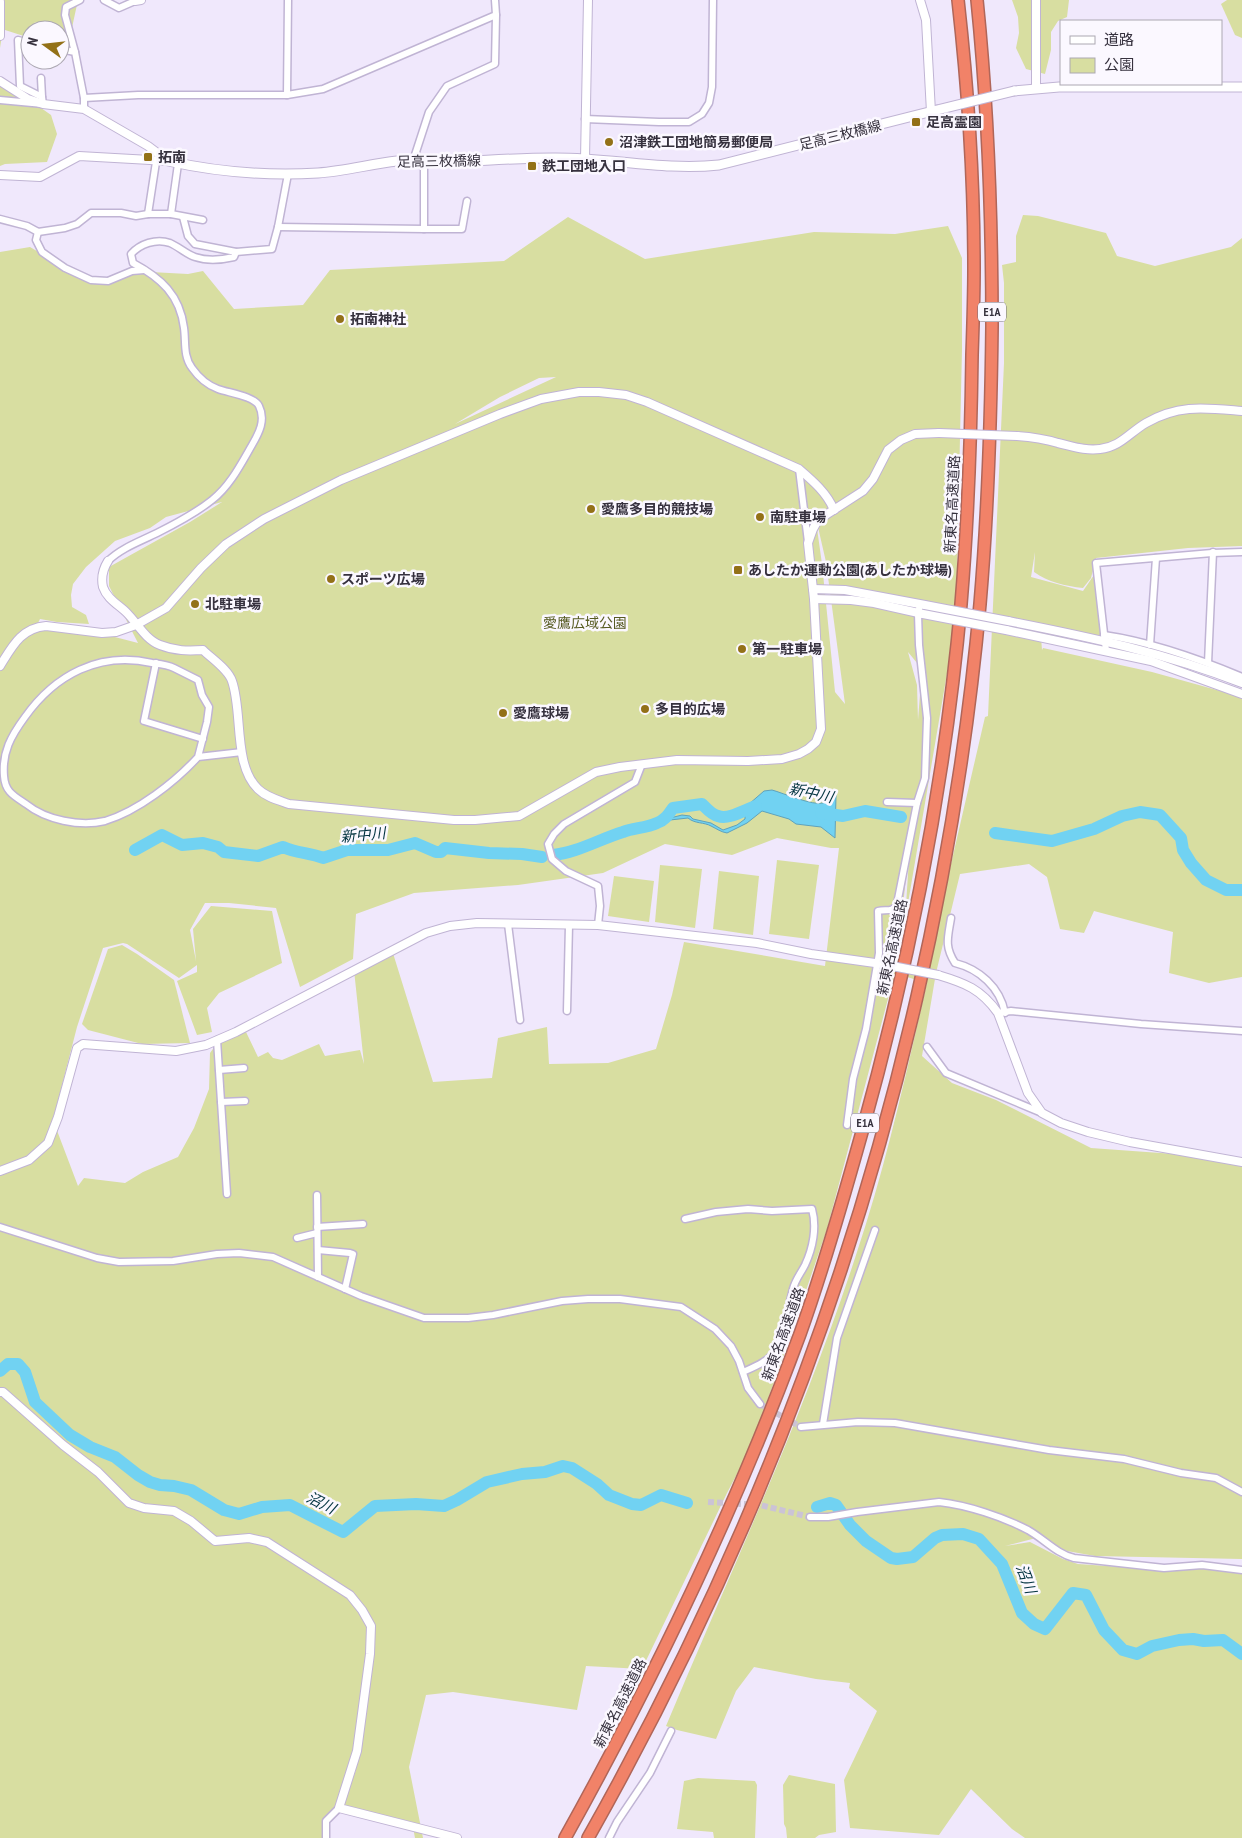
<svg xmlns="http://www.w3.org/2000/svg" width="1242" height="1838" viewBox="0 0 1242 1838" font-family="'PT Sans Narrow','Noto Sans JP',sans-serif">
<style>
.green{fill:#d8dea1;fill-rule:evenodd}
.water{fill:#71d2f2;stroke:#5fa2bc}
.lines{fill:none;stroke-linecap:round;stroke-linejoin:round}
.river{stroke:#71d2f2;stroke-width:12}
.minor-tunnel{stroke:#cbc3d6;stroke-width:6;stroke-dasharray:6 3;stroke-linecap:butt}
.minor-casing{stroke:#c0b4d4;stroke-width:9}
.tertiary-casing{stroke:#c0b4d4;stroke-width:10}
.secondary-casing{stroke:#c0b4d4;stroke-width:11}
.motorway-casing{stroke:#b06659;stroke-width:14}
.minor{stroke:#fff;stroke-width:6}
.tertiary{stroke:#fff;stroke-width:8}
.secondary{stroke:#fff;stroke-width:9}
.motorway{stroke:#f18268;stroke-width:11}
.tertiary-bridge-casing{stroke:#c0b4d4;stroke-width:10;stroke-linecap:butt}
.secondary-bridge-casing{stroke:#c0b4d4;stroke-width:11;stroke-linecap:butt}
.tertiary-bridge{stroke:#fff;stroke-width:8}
.secondary-bridge{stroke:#fff;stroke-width:9}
.poi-dot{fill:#937118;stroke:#fbf8ff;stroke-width:2}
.labels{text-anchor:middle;stroke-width:5;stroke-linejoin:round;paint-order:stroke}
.shield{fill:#fbf8ff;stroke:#716d78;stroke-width:1}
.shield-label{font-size:12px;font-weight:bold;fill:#36313e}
.poi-label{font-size:14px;font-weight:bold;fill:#36313e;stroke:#fbf8ff;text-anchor:start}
.street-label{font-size:14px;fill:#36313e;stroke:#fbf8ff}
.park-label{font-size:14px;fill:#575b22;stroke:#fbf8ff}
.water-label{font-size:15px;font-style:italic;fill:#033340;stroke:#fbf8ff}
</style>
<rect width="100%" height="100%" fill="#f0e8fc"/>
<g class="green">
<path d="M0,0H78L68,46L60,45V30H30V38L5,30L3,28L0,48Z"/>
<path d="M1012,0H1069L1067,17L1058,21L1051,32V50L1045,74L1026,69L1016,48L1019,33L1018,17Z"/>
<path d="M1227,0H1242V38L1235,35L1221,4Z"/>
<path d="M0,79L51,115L57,134L47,162L5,164L0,166Z"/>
<path d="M1023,215L1038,216L1106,233L1117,256L1155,266L1231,247L1242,238V546L1188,548L1096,558L1091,578L1083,588C1065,586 1048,582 1034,572L1035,552L1031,577L1083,591L1096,572L1104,640L1041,637L1042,650L1043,648L1152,672L1242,697V977L1209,983L1169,973L1173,932L1094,911L1084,933L1060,929L1047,877L1029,864L960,874L936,973L922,1056L952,1083L996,1100L1091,1148L1216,1157L1242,1161V1559L1095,1556L1067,1551L1036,1538L1005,1546L1030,1542L1063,1559L1078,1564L1166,1570L1207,1568L1242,1573V1838H1025L1012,1829L971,1789L939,1835L850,1828L844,1780L877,1711L849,1688L850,1683L816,1679L754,1667L736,1691L716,1739L677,1730L666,1726C731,1570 804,1416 856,1255C886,1166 906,1074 927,983L897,974L893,980L827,1229L786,1349L749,1451L727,1493L642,1669L586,1666L577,1710L453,1692L426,1695L409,1767L423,1838H415L412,1822L343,1805L356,1770H354L355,1751L337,1811L325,1821L322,1838H0V252L30,247L86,280L108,281L132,271L188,274L203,271L234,309L303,305L330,270L504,261L568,217L645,259L814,232L895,234L948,226L962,258V349L957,571L954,632L905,921L911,827L897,966L926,972L985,717L988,716L1004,363V283L1002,265L1016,262V236ZM556,377L455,424L500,397L539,378ZM222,502L190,522L109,567V586L138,643L111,636L36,627L40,619L57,622L89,624L86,615L72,607L71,595L73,584L86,567L115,541L150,528L166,517ZM815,514L826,562L845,704L835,692L822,564ZM908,652L922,669L918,720L917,685ZM777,838L831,848H839L825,966L684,942L672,995L656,1049L608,1063L549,1064L547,1027L498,1038L492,1078L433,1082L392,950L354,970L364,1064L360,1050L325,1056L319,1044L282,1060L273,1058L268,1052L258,1057L246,1032L218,1042L210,1053L209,1089L194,1128L178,1157L143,1172L125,1183L84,1178L78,1186L53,1120L77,1027L103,948L123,943L127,944L179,978L197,965V972L177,981L197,1035L212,1032L207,1008L219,993L282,963L272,911L211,906L193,929L196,961L190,930L205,903H229L276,908L300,987L353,959L356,914L414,893L518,885L603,873L665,844L732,855Z"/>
<path d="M777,860L819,865L809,939L769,934Z"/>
<path d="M660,865L702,869L695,928L655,922Z"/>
<path d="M719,871L759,876L753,935L713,929Z"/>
<path d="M614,876L654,881L649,922L608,916Z"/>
<path d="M122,945L137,954L174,980L190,1043L142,1044L88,1030L82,1024L108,949Z"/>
<path d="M789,1775L835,1784L836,1832L819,1835L815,1838H787L786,1828L784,1824L783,1785Z"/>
<path d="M698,1778L755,1781L757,1785L755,1838H714L713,1832L677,1829L684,1781Z"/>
</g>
<path class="water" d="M772,790C783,793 813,806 823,803C828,801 831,797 836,795L835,838L821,827L796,824L789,819L762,811L747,823L727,833C721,832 717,829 711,826C704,822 695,824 688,818L661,821L666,817L670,818L682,815L690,816L693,819L711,823L723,830L737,825L745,819V815L741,811L764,791Z"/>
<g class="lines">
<g class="river">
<path d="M821,813L843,816L865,811L901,817"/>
<path d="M995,833L1052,841L1094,829L1122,816L1140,812L1160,815L1181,838L1183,850L1191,863L1206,880L1226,890H1242"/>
<path d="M135,850L162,835L182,845L203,843L218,847L224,852L258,856L283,847C296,853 310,853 323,858L347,850H388L415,843L436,852H441L445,848L489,853L522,854L542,857"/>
<path d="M553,855C576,853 600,839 623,832C634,828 646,828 657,823C665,820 668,815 673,808L702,804C706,808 712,815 718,816C729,820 744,810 756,806"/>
<path d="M0,1371L8,1364H18L25,1372L35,1402L70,1435L90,1447L115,1457L138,1475L150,1482L160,1485L174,1486L191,1490L224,1510L239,1514L262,1507L290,1505L343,1532L375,1506L416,1504L444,1506L457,1500L487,1482L522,1474L545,1472L563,1466L572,1468L597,1484L609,1495L632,1504L641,1505L661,1495L687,1503"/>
<path d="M817,1507L830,1503L836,1505L850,1525L866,1541L891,1558L897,1559L913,1557L935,1538L942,1535L963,1534L979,1539L1002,1564L1022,1613L1034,1624L1045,1629L1073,1593L1086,1595L1104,1630L1123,1650L1137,1654L1152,1646L1179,1640L1193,1639L1204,1641L1223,1640L1242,1654"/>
</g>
<g class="minor-tunnel">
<path d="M760,1404L801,1427"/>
<path d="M708,1502L760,1505L810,1517"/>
</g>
<defs>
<g id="minor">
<path d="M104,0L119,8L135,1"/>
<path d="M288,0L287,95L323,89L496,15L495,0"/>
<path d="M60,49L75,52L84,98V109"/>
<path d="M75,52L65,15L66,7L80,0"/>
<path d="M41,78L42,97"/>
<path d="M84,98L138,95H287"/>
<path d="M0,100L43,104L42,97L20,86L18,40L30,43"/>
<path d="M585,119L659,122H689L702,114L709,103L712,87L713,0"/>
<path d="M415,161L414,158L429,112L447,86L495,64L496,15"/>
<path d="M148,214L156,162"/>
<path d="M171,214L178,164"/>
<path d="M183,217L188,236L195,244L236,252L272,249L278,227L288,174"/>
<path d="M0,219L27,226L38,232L65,228L77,224L91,213H121L136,216L148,214H171L203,220"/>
<path d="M278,227L424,229V161"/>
<path d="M424,229H462L467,201"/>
<path d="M38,232L36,240L42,252L65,268L91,280L108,281L132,271L144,270"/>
<path d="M799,469L808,542"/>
<path d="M108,561C121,548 141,541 157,533C175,524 197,512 212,500C230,486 241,464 252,445C259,433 266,420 259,406C254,396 229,393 218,389C207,385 199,378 192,368C183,356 186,342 184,328C180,295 161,278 133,263L131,254C140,244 156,238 170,243C179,247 186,254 195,257C207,261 221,260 234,257L236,252"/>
<path d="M1104,635C1152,642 1197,658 1242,677"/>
<path d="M1150,645L1156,558"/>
<path d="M1106,651L1096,563L1212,553L1242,552"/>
<path d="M156,663L144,721L203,739"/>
<path d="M1208,663L1213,552"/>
<path d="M198,757L207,722L209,707L202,695L198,680C190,676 182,672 174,668C168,665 159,664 152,663C99,651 55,675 25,717C11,736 2,752 4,776C5,792 14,796 26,804C46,820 80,827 105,821C138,811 175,782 198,757L242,752"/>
<path d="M887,802L917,803"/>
<path d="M951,918C948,937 944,946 955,963C979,969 1000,987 1005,1013"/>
<path d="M508,924L520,1020"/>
<path d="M598,925L600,906L598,886L566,871L552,859L548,844L554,834L564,824L635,782L642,764"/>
<path d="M567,1011L569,925"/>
<path d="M998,1013L1011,1011L1141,1024L1242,1031"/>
<path d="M217,1040L227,1194"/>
<path d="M927,1047L946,1073L1042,1113"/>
<path d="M219,1070L244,1068"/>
<path d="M221,1102L245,1101"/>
<path d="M847,1125L853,1079L866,1029L879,953L878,911C886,909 893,913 897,904L917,803L925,778L927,718L919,645L918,614L920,604"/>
<path d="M317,1195L318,1277"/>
<path d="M685,1219L716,1212L748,1209L772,1211L812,1209C817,1227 813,1248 805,1265C801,1273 795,1280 793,1289C787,1310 787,1332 775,1351C769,1361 754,1367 743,1372"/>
<path d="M0,1227L97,1258L119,1262L173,1261L217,1254L239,1253L273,1257L361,1296L424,1318H468L493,1315L562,1301L588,1299H620L681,1307L715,1329L731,1346L739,1361L748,1388L760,1404"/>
<path d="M317,1227L363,1224"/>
<path d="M297,1238L317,1233"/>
<path d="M318,1250L350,1253L353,1254L345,1289"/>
<path d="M823,1424L837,1338L875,1230"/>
<path d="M801,1427L858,1422L895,1423L1049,1450L1124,1459L1181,1473L1216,1478L1242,1492"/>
<path d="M810,1517H828L857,1512L939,1502C967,1505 1003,1517 1028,1530C1044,1539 1057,1554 1074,1558L1164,1568L1202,1565L1242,1570"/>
<path d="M326,1838V1821L339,1808"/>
<path d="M609,1838L617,1822L650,1773L671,1731"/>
</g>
<g id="tertiary">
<path d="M920,0L926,20L931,112"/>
<path d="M135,1L141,0"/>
<path d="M0,2V36"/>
<path d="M0,81L28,99L43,104L84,109L148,146L168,161"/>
<path d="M1036,88V0"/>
<path d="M585,159L588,0"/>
<path d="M0,175L40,177L79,156L168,161"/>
<path d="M1017,436C1031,437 1045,439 1058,443C1072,446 1085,451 1100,449C1120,447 1129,433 1146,423C1179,404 1205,408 1242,411"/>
<path d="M108,561C103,569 101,578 103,587C107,599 119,605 127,613C137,623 146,640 160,645C175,651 188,651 203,650C212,659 228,669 232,681C243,712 233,765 258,789C266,797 278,800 289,804L454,820H475L519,816L596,772L620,767L677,760L748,761L782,759L799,754L808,749L816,742L821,729L814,599L808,543L813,529L818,520L863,491L873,479L888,450L901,440L915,434L939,433"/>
<path d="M813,589L845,590L925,605"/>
<path d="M814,599L851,600L874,603L923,614"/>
<path d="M1008,621C1090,637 1165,653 1242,683"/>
<path d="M1006,630L1151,661L1242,694"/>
<path d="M0,666C12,647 21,628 46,626L102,633L116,632L136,625L166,608L201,568L226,544L264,519L341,480L500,414L541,399L579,392H599L626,395L647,402L799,469C813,481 827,493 834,510"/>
<path d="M938,975C965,983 981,989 998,1013L1028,1093L1042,1113L1061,1123L1088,1132L1130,1142L1242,1162"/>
<path d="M0,1171L29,1160L48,1143L58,1117L77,1048L83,1044L176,1051L206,1045L236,1032L426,933L450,926L477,923L598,925L757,943L811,954L882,964"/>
<path d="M0,1392H3L63,1445L98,1472L129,1503L144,1508L174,1511L191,1521L215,1541L249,1538L267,1542L350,1595L362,1610L371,1626L370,1654L357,1751L339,1808L457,1838"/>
</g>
<g id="secondary">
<path d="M1014,91L1059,87H1242"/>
<path d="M168,161C217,172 267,176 318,173C345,171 371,164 397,161C412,159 428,162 442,162C479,161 516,158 552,158C608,157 663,171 719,165L937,110"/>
</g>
<g id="motorway">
<path d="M565,1838C655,1676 736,1508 800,1334C824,1267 843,1200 862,1132C910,960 945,782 961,604C968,521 971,438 972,355C973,326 974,297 974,268C974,179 968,89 958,0"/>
<path d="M588,1838C671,1691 744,1537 803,1378C895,1131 956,866 980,604C988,511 991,419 992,326C992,217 988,108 977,0"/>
</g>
</defs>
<use href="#minor" class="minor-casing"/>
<use href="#tertiary" class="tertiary-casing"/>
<use href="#secondary" class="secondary-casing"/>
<use href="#motorway" class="motorway-casing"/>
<use href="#minor" class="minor"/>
<use href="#tertiary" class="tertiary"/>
<use href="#secondary" class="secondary"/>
<use href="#motorway" class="motorway"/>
<defs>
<g id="tertiary-bridge">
<path d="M939,433L1017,436"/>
<path d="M925,605L1008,621"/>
<path d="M923,614L1006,630"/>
<path d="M882,964L938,975"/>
</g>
<path id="secondary-bridge" d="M937,110L1014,91"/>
</defs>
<use href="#tertiary-bridge" class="tertiary-bridge-casing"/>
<use href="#secondary-bridge" class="secondary-bridge-casing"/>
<use href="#tertiary-bridge" class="tertiary-bridge"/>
<use href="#secondary-bridge" class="secondary-bridge"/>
</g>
<g class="poi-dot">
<rect x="911" y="117" width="10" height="10" rx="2.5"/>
<circle cx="609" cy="142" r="5"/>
<rect x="143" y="152" width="10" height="10" rx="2.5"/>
<rect x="527" y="161" width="10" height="10" rx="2.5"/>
<circle cx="340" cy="319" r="5"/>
<circle cx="591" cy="509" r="5"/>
<circle cx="760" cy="517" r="5"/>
<rect x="733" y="565" width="10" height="10" rx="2.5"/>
<circle cx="331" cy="579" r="5"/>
<circle cx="195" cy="604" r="5"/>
<circle cx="742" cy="649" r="5"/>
<circle cx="645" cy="709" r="5"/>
<circle cx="503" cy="713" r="5"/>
</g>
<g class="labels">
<g class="shield">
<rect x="978" y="302.5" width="28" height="19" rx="4"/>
<rect x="851" y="1113.5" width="28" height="19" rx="4"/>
</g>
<g class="shield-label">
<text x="992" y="316">E1A</text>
<text x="865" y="1127">E1A</text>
</g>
<g class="poi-label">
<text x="926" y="127">足高霊園</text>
<text x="619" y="147">沼津鉄工団地簡易郵便局</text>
<text x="158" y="162">拓南</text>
<text x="542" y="171">鉄工団地入口</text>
<text x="350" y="324">拓南神社</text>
<text x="601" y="514">愛鷹多目的競技場</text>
<text x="770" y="522">南駐車場</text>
<text x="748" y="575">あしたか運動公園(あしたか球場)</text>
<text x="341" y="584">スポーツ広場</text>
<text x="205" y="609">北駐車場</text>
<text x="752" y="654">第一駐車場</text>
<text x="655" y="714">多目的広場</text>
<text x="513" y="718">愛鷹球場</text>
</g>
<g class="street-label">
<text transform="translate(840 135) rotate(-14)" y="5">足高三枚橋線</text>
<text transform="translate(439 161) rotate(-1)" y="5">足高三枚橋線</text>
<text transform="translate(952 504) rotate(-87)" y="5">新東名高速道路</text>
<text transform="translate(892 947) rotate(-78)" y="5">新東名高速道路</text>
<text transform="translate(783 1334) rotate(-70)" y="5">新東名高速道路</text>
<text transform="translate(620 1703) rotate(-63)" y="5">新東名高速道路</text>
</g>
<g class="park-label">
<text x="585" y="628">愛鷹広域公園</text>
</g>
<g class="water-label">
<text transform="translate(811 793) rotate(12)" y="5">新中川</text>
<text transform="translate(363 835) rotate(-5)" y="5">新中川</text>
<text transform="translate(321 1503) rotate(27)" y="5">沼川</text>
<text transform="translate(1026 1579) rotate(69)" y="5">沼川</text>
</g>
</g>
<rect x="1060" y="20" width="162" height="65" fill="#fbf8ff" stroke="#aca8b2"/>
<rect x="1070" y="36" width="25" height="8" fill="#ffffff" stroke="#aca8b2"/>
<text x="1104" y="45" font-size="15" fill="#36313e">道路</text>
<rect x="1070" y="58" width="25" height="15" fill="#d8dea1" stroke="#aca8b2"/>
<text x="1104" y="70" font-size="15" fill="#36313e">公園</text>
<g transform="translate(45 45) rotate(285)"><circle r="24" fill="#fbf8ff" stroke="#aca8b2"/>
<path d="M0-4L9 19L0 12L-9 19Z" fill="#937118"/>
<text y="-8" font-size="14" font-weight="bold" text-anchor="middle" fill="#36313e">N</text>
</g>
</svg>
